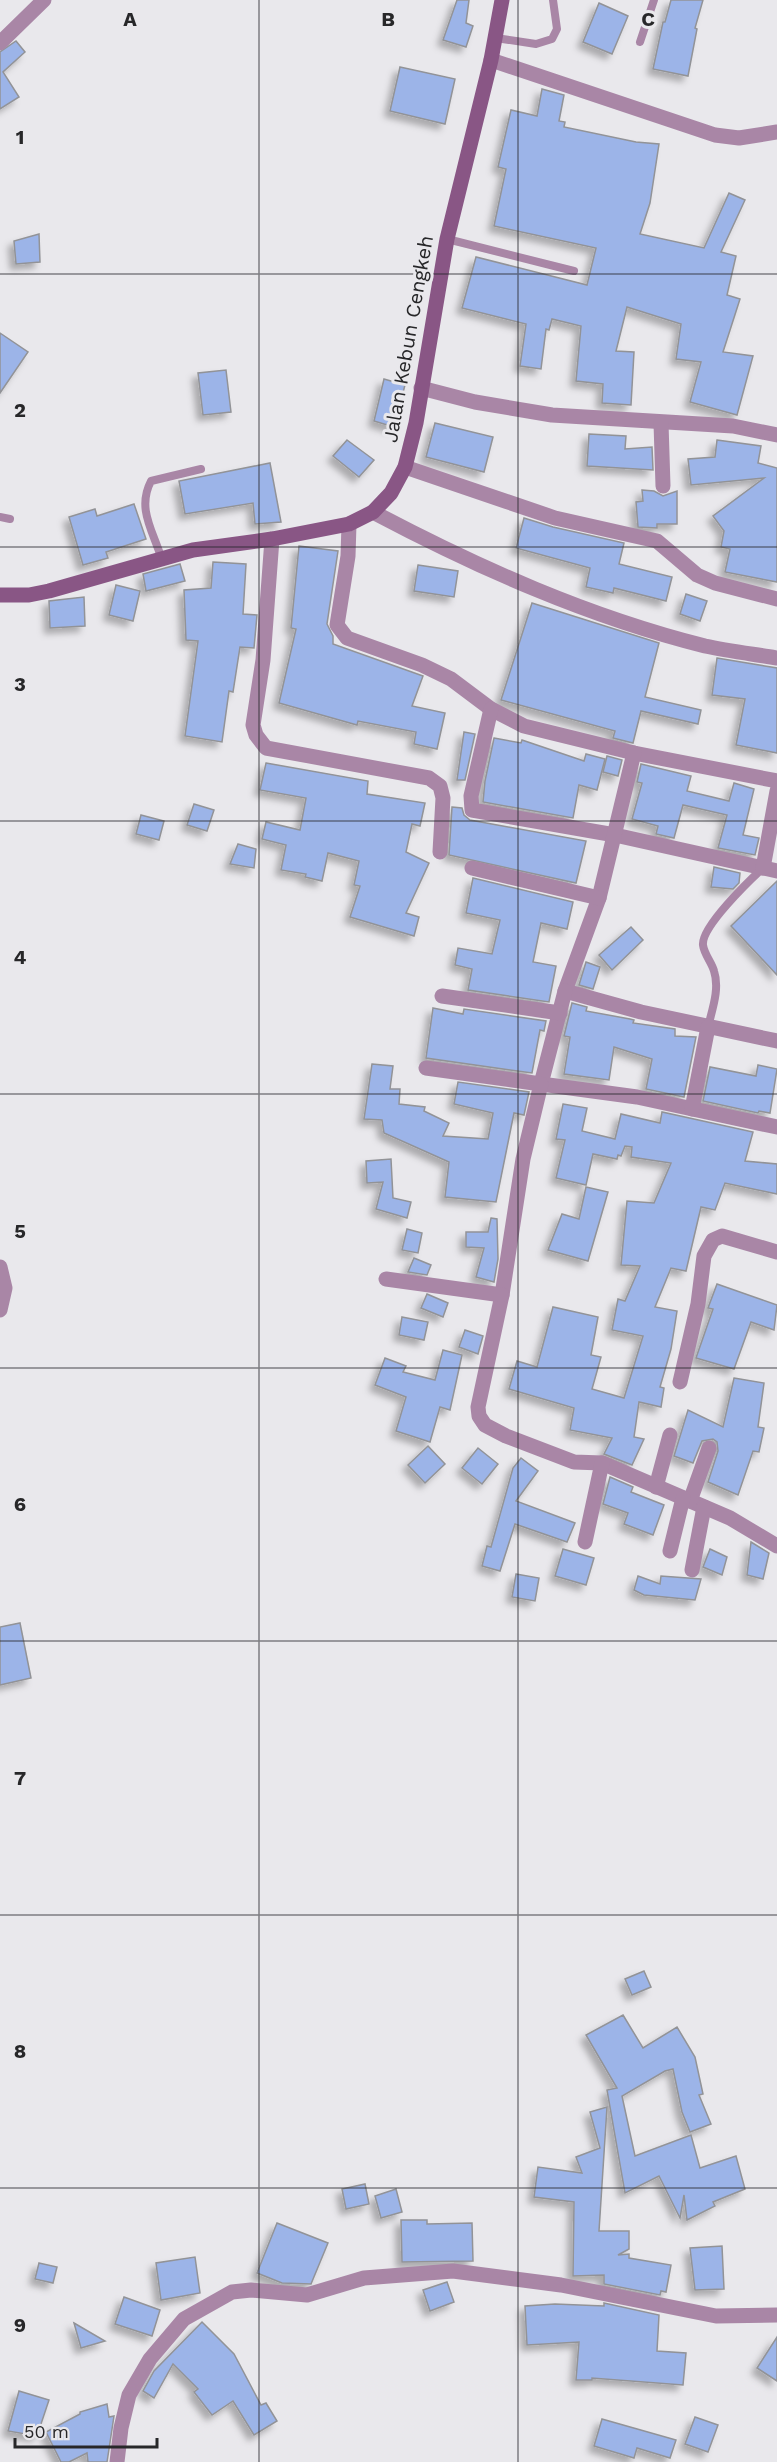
<svg xmlns="http://www.w3.org/2000/svg" width="777" height="2462" viewBox="0 0 777 2462" font-family="'Work Sans',sans-serif">
<style>
.building{fill:#9cb4e8;stroke:#929397;stroke-width:1.5;filter:url(#shadow)}
.lines{fill:none;stroke-linecap:round;stroke-linejoin:round}
.lane{stroke:#a986a6;stroke-width:8}
.street{stroke:#a986a6;stroke-width:15}
.secondary{stroke:#895685;stroke-width:15}
.grid{fill:none;stroke:#272729;stroke-width:1.5;stroke-opacity:0.55}
.labels{text-anchor:middle;stroke-width:6;stroke-linejoin:round;paint-order:stroke}
.street-label{font-size:20px;fill:#272729;stroke:#e9e8ec}
.grid-label{font-size:20px;text-anchor:middle;font-weight:bold;fill:#272729;stroke:#e9e8ec;stroke-width:6;stroke-linejoin:round;paint-order:stroke}
</style>
<defs>
<filter id="shadow"><feDropShadow dx="-5.5" dy="5.5" stdDeviation="3" flood-color="#0004"/></filter>
</defs>
<rect width="100%" height="100%" fill="#e9e8ec"/>
<g class="building">
<path d="M457,0H469L466,23L473,26L466,47L443,40Z"/>
<path d="M671,0H703L695,28L697,29L688,76L653,69L663,22H665Z"/>
<path d="M599,3L628,16L612,54L583,42Z"/>
<path d="M16,41L25,52L3,72L19,97L0,109V52Z"/>
<path d="M400,67L455,79L445,124L390,111Z"/>
<path d="M542,89L564,95L559,121L565,122L564,127L636,142L659,144L650,203L640,234L704,248L729,193L745,200L721,252L736,256L727,295L740,299L723,352L753,356L737,415L690,402L701,362L676,359L681,324L627,307L616,351L634,352L631,405L602,403L603,384L576,381L581,326L552,319L549,330L546,329L541,369L520,366L526,324L462,308L476,257L587,285L596,248L494,226L506,169L498,167L511,110L537,116Z"/>
<path d="M39,234L40,262L16,264L14,241Z"/>
<path d="M0,333L28,352L0,393Z"/>
<path d="M226,370L231,412L203,415L198,373Z"/>
<path d="M384,379L405,385L394,427L374,421Z"/>
<path d="M435,423L493,437L484,472L426,457Z"/>
<path d="M589,434L626,436L625,449L652,447L653,470L587,466Z"/>
<path d="M347,440L374,460L359,477L333,456Z"/>
<path d="M717,440L761,446L758,463L777,468V582L725,572L730,549L721,547L724,531L713,516L764,478L691,485L688,459L715,457Z"/>
<path d="M270,463L281,522L255,524L253,503L185,514L179,481Z"/>
<path d="M642,490L654,491L663,496L677,491V524H657V528L638,527L636,502L643,501Z"/>
<path d="M134,504L146,539L106,552L108,558L83,565L69,517L95,509L97,516Z"/>
<path d="M524,518L553,527L624,543L619,564L672,577L666,601L614,588L613,593L586,587L590,568L516,548Z"/>
<path d="M299,546L338,551L327,624L333,636V644L423,676L412,706L445,713L437,749L414,744L416,732L358,721L357,725L279,703L296,629L291,628Z"/>
<path d="M213,562L246,564L243,614L257,615L254,648L240,647L233,692L229,691L222,742L185,736L198,641L186,640L184,590L211,588Z"/>
<path d="M180,564L185,581L146,591L143,574Z"/>
<path d="M418,565L458,571L454,597L414,591Z"/>
<path d="M116,585L140,591L133,621L109,615Z"/>
<path d="M686,594L707,601L700,621L680,614Z"/>
<path d="M84,597L85,626L50,628L49,601Z"/>
<path d="M532,603L659,643L645,697L701,710L698,724L641,711L633,743L613,738L615,731L501,700Z"/>
<path d="M717,658L777,668V753L736,745L745,699L712,695Z"/>
<path d="M464,732L475,734L465,780H457Z"/>
<path d="M494,738L521,743L522,740L584,761L586,754L605,759L597,790L579,785L573,818L483,802L485,781Z"/>
<path d="M607,756L622,760L618,776L603,772Z"/>
<path d="M266,763L368,781L367,794L425,803L420,826L412,824L406,852L429,863L406,913L419,917L414,936L350,917L360,886L354,885L359,861L328,853L322,881L305,877L306,874L281,870L286,845L262,839L266,822L300,830L306,798L260,790Z"/>
<path d="M641,764L691,776L687,791L729,801L734,783L754,789L743,835L759,838L755,855L718,848L727,815L683,805L674,838L656,834L658,826L632,819L642,783L637,782Z"/>
<path d="M194,804L214,810L207,831L187,825Z"/>
<path d="M452,807L462,808L464,815L470,820L586,841L576,883L449,855Z"/>
<path d="M141,815L164,821L159,840L136,834Z"/>
<path d="M238,844L256,849L254,868L230,864Z"/>
<path d="M714,867L740,873L739,883L733,889L711,887Z"/>
<path d="M473,878L573,902L567,929L541,923L533,962L556,966L549,1002L468,990L472,969L455,965L458,948L492,954L500,920L466,913Z"/>
<path d="M777,881V975L731,926Z"/>
<path d="M631,927L643,940L612,970L599,955Z"/>
<path d="M586,962L600,967L593,989L579,985Z"/>
<path d="M572,1003L587,1007L586,1011L630,1019L634,1020L633,1023L675,1029V1036L696,1037L684,1097L646,1089L652,1059L614,1047L609,1080L564,1074L570,1037L564,1036Z"/>
<path d="M433,1008L463,1014L464,1009L546,1021L544,1031L540,1030L532,1073L426,1058Z"/>
<path d="M372,1064L393,1066L390,1089H400L399,1104L425,1107L424,1111L449,1123L443,1136L488,1139L493,1113L454,1104L458,1082L529,1092L524,1115L514,1113L496,1202L445,1197L449,1162L384,1133L382,1120L364,1119Z"/>
<path d="M758,1065L777,1069L770,1113L759,1111L758,1113L703,1101L710,1067L756,1076Z"/>
<path d="M563,1104L587,1108L582,1131L615,1139L621,1114L660,1123L662,1112L753,1132L745,1161L777,1164V1194L725,1183L715,1210L701,1207L686,1271L671,1268L655,1307L677,1311L671,1349L660,1387L664,1388L661,1407L639,1402L634,1437L644,1439L632,1465L604,1454L612,1438L570,1430L574,1408L509,1389L517,1361L537,1367L553,1307L598,1317L591,1355L601,1357L592,1389L624,1398L643,1336L612,1330L618,1299L625,1301L640,1266L621,1265L627,1201L654,1203L671,1163L631,1157L632,1147L625,1146L621,1156L618,1155L617,1159L593,1154L586,1185L556,1178L565,1140L556,1139Z"/>
<path d="M391,1159L393,1198L411,1202L407,1218L376,1209L383,1182L367,1183L366,1161Z"/>
<path d="M586,1187L608,1192L588,1261L548,1250L562,1214L579,1219Z"/>
<path d="M491,1218L497,1219L498,1259L494,1282L476,1277L484,1248L466,1247V1232H488Z"/>
<path d="M407,1229L422,1233L418,1253L402,1250Z"/>
<path d="M414,1258L431,1265L427,1275L408,1272Z"/>
<path d="M717,1284L777,1305L774,1330L751,1322L734,1369L696,1358L713,1309L708,1308Z"/>
<path d="M427,1294L448,1303L443,1317L421,1308Z"/>
<path d="M402,1317L428,1322L424,1340L399,1335Z"/>
<path d="M465,1330L483,1336L478,1354L459,1347Z"/>
<path d="M443,1350L462,1355L450,1410L440,1407L430,1442L396,1431L406,1397L375,1385L385,1358L406,1366L403,1372L435,1380Z"/>
<path d="M734,1378L764,1383L758,1427L764,1428L759,1452L753,1451L738,1495L708,1482L718,1451L717,1442L713,1439L702,1441L693,1463L674,1456L688,1410L723,1427Z"/>
<path d="M428,1446L445,1464L425,1483L408,1465Z"/>
<path d="M478,1448L498,1464L482,1484L462,1468Z"/>
<path d="M521,1458L538,1471L516,1501L575,1523L567,1542L515,1524L500,1571L482,1566L487,1546L491,1547L513,1468Z"/>
<path d="M610,1477L633,1487L631,1492L664,1505L653,1535L624,1524L628,1513L603,1504Z"/>
<path d="M751,1542L769,1553L763,1579L747,1575Z"/>
<path d="M563,1549L594,1558L586,1585L555,1576Z"/>
<path d="M710,1549L727,1557L722,1575L703,1567Z"/>
<path d="M516,1574L539,1578L535,1601L512,1597Z"/>
<path d="M638,1576L660,1584L661,1576L701,1579L695,1600L644,1595L634,1590Z"/>
<path d="M20,1623L31,1678L0,1685V1627Z"/>
<path d="M644,1971L651,1987L632,1995L625,1979Z"/>
<path d="M623,2015L643,2048L677,2027L695,2057L703,2094L699,2095L711,2124L690,2132L682,2112L673,2069L665,2071L622,2096L635,2156L691,2135L700,2168L736,2156L745,2189L713,2202L715,2206L687,2220L684,2195L680,2218L659,2176L625,2193L607,2090L617,2088L586,2035Z"/>
<path d="M607,2107L599,2231H629V2249L618,2255L629,2254V2258L671,2265L666,2292L661,2291L660,2295L604,2284V2275L573,2276L574,2202L534,2197L538,2167L582,2173L576,2157L600,2148L590,2112Z"/>
<path d="M365,2184L369,2204L346,2209L342,2189Z"/>
<path d="M396,2189L402,2212L381,2218L375,2196Z"/>
<path d="M401,2220H427V2224L472,2223L473,2261L402,2262Z"/>
<path d="M277,2223L328,2243L311,2284L282,2283L257,2273Z"/>
<path d="M722,2246L724,2289L695,2290L690,2248Z"/>
<path d="M195,2257L200,2293L161,2300L156,2263Z"/>
<path d="M39,2263L57,2267L53,2283L35,2279Z"/>
<path d="M447,2282L454,2302L430,2311L423,2290Z"/>
<path d="M124,2297L160,2310L152,2336L115,2324Z"/>
<path d="M604,2303L659,2315L657,2351L686,2353L683,2385L592,2378V2380H576L579,2342L527,2345L525,2306L555,2304L604,2306Z"/>
<path d="M202,2322L234,2354L261,2405L266,2403L277,2421L254,2435L233,2401L212,2415L194,2392L198,2389L173,2364L154,2398L143,2391L154,2371Z"/>
<path d="M74,2323L105,2341L81,2348Z"/>
<path d="M777,2337V2381L757,2368Z"/>
<path d="M19,2391L49,2400L37,2436L8,2431Z"/>
<path d="M107,2404L109,2417L114,2416L107,2462H88L87,2453L69,2462H61L46,2432L80,2414V2412Z"/>
<path d="M695,2417L718,2425L708,2452L685,2444Z"/>
<path d="M602,2419L676,2440L670,2458L637,2448L634,2458L594,2446Z"/>
</g>
<g class="lines">
<g class="lane">
<path d="M496,38L536,44L552,39L557,29L553,0"/>
<path d="M640,42L654,0"/>
<path d="M447,239L574,271"/>
<path d="M0,517L10,519"/>
<path d="M161,557C152,529 137,508 151,481L201,469"/>
<path d="M708,1027C712,1010 720,989 714,971C712,963 704,954 703,945C701,927 749,881 763,868"/>
</g>
<g class="street">
<path d="M0,43L44,0"/>
<path d="M491,60L715,135L739,138L777,132"/>
<path d="M421,388L475,402L552,415L733,426L777,435"/>
<path d="M661,423L663,486"/>
<path d="M405,467L555,518L657,541L697,575L715,583L777,599"/>
<path d="M373,512C479,568 589,617 705,646C728,651 753,654 777,658"/>
<path d="M349,524L348,556L337,625L347,638L422,665L451,679L491,709L524,726L634,753L777,781"/>
<path d="M272,539L263,660L253,725L256,735L266,748L429,778L440,786L443,798L440,852"/>
<path d="M491,709L471,796L472,810L615,835L777,871"/>
<path d="M634,753L599,898L565,991L641,1012L777,1041"/>
<path d="M472,868L599,898"/>
<path d="M763,868L777,791"/>
<path d="M565,991L541,1084L637,1097L777,1127"/>
<path d="M442,996L560,1013"/>
<path d="M426,1068L541,1084L523,1159L502,1295L478,1407L479,1416L485,1425L506,1436L574,1462L602,1463L730,1518L777,1546"/>
<path d="M692,1109L708,1027"/>
<path d="M0,1267L5,1288L0,1310"/>
<path d="M386,1279L502,1295"/>
<path d="M680,1382L698,1304L704,1256L713,1240L722,1236L777,1252"/>
<path d="M656,1487L670,1435"/>
<path d="M690,1501L709,1448"/>
<path d="M585,1542L602,1463"/>
<path d="M670,1551L683,1498"/>
<path d="M692,1570L704,1507"/>
<path d="M117,2462L121,2428L129,2395L150,2359L184,2319L232,2292L251,2290L307,2295L364,2278L453,2271L561,2285L716,2316L777,2315"/>
</g>
<path class="secondary" d="M0,595H29L49,591L193,550L272,539L349,524L373,512L391,493L405,467L416,423L447,239L491,60L502,0"/>
</g>
<path class="grid" d="M259,0V2462M518,0V2462M0,274H777M0,547H777M0,821H777M0,1094H777M0,1368H777M0,1641H777M0,1915H777M0,2188H777"/>
<g class="labels">
<g class="street-label">
<text transform="translate(408 339) rotate(-80)" y="7">Jalan Kebun Cengkeh</text>
</g>
</g>
<g class="grid-label">
<text x="130" y="26">A</text>
<text x="388" y="26">B</text>
<text x="648" y="26">C</text>
<text x="20" y="144">1</text>
<text x="20" y="417">2</text>
<text x="20" y="691">3</text>
<text x="20" y="964">4</text>
<text x="20" y="1238">5</text>
<text x="20" y="1511">6</text>
<text x="20" y="1785">7</text>
<text x="20" y="2058">8</text>
<text x="20" y="2332">9</text>
</g>
<path d="M15 2438v9h142v-9" fill="none" stroke="#272729" stroke-width="3"/>
<text x="24" y="2438" font-size="18" fill="#272729" stroke="#e9e8ec" stroke-width="4.5" paint-order="stroke">50 m</text>
</svg>
